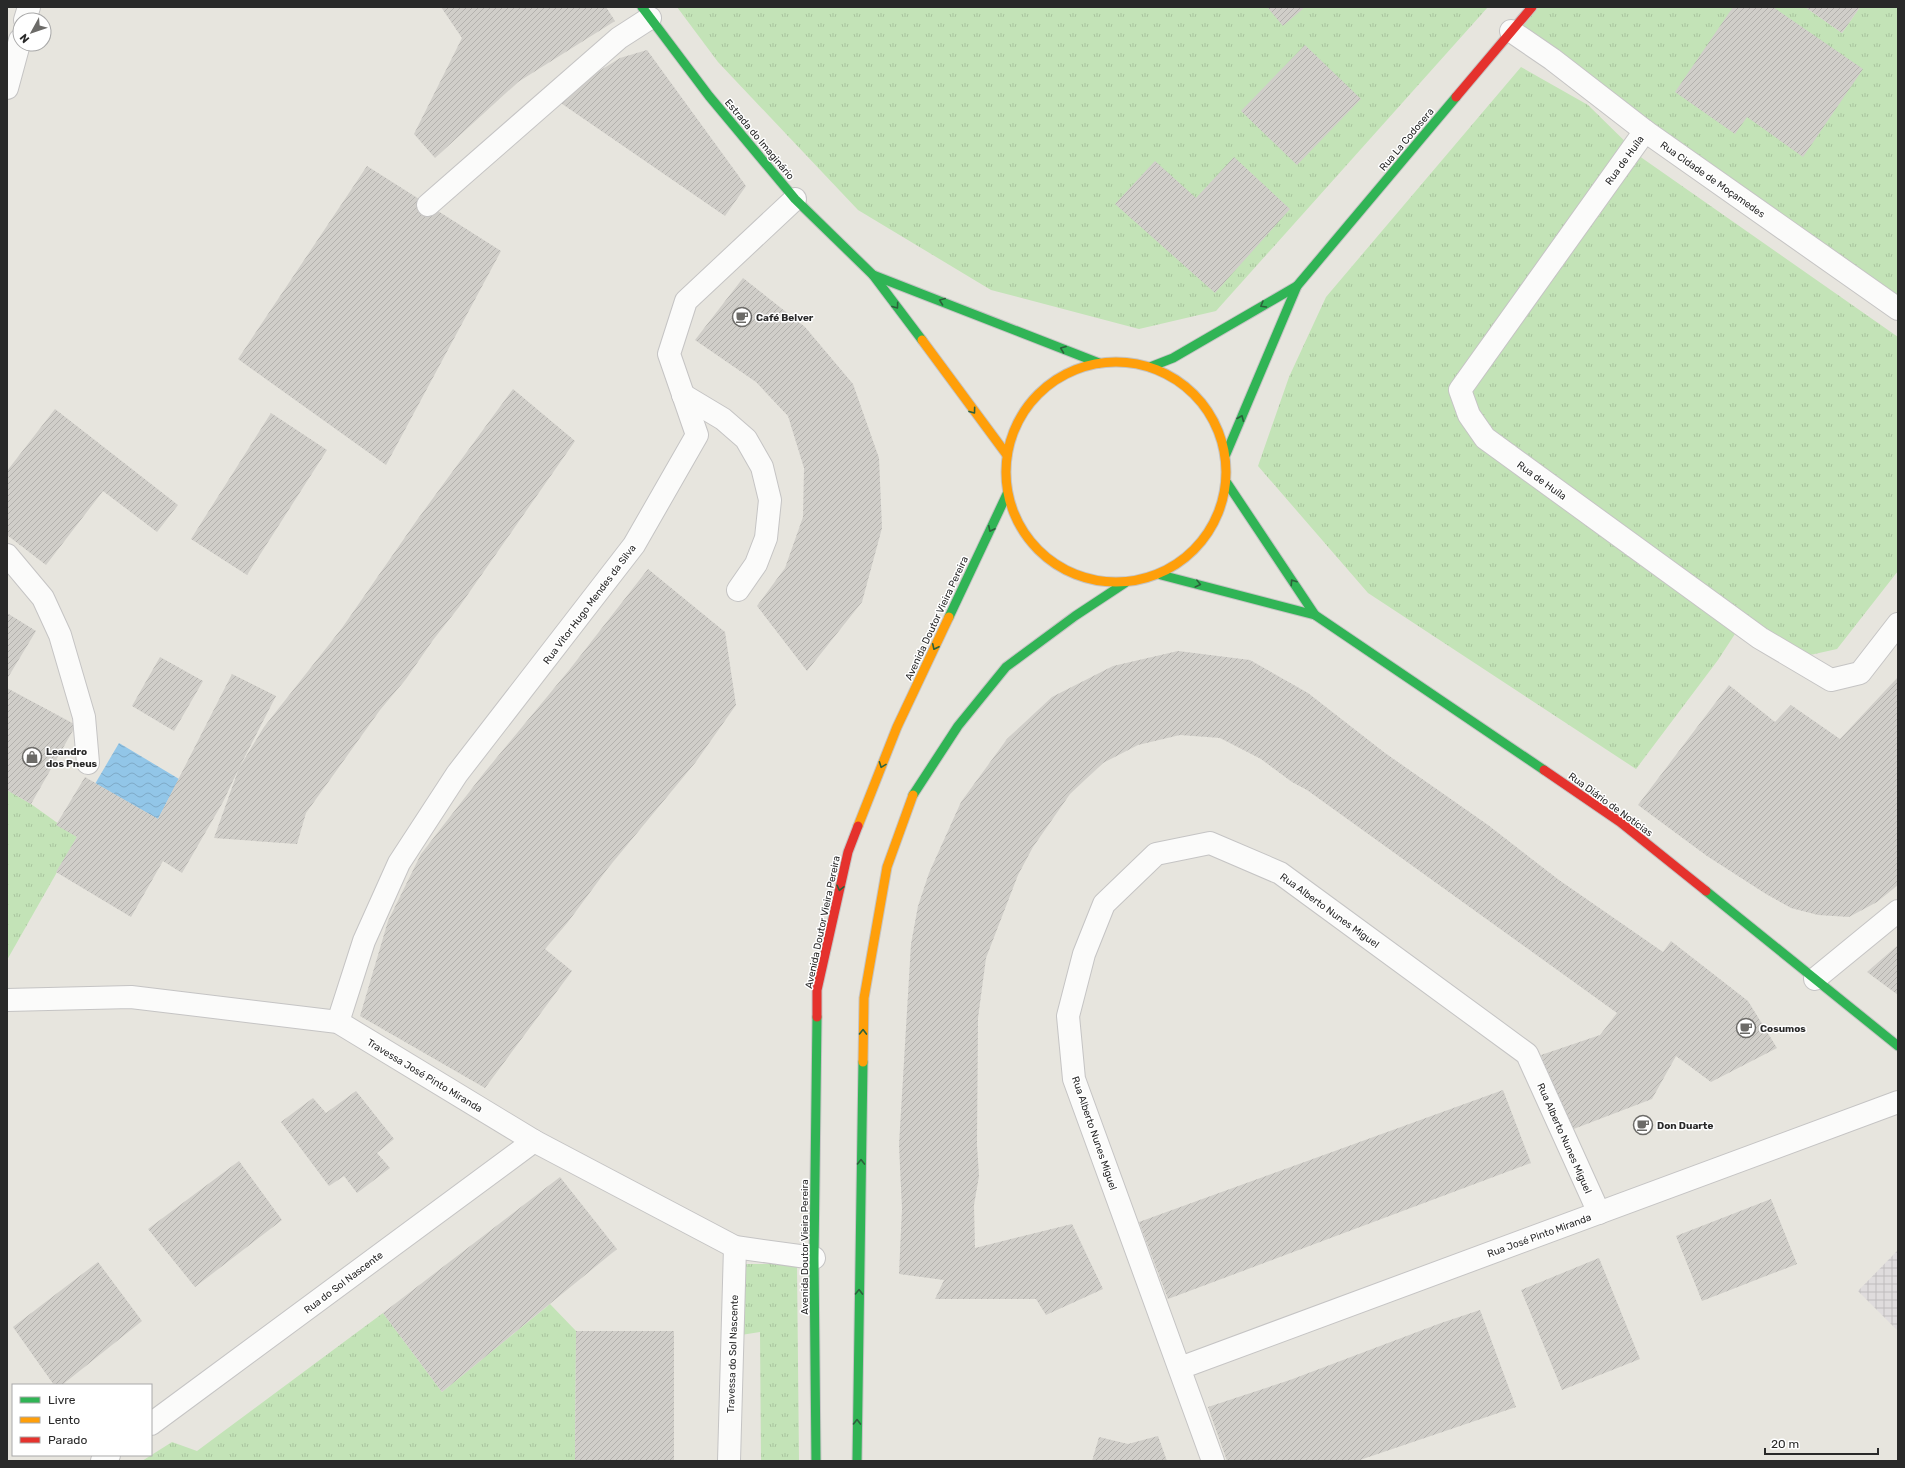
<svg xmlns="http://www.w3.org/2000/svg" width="1905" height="1468" viewBox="0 0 1905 1468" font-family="Rubik,sans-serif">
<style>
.industrial{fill:url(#industrial-grid)}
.grass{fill:url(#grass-tufts)}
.water{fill:url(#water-waves)}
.building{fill:url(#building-hatch)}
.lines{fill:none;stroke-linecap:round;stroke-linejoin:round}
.lane-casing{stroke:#c5c4c4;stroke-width:24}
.street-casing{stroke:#c5c4c4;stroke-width:24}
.fast-casing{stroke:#c5c4c4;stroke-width:11}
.slow-casing{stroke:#c5c4c4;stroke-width:11}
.jam-casing{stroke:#c5c4c4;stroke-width:11}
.lane{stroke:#fbfbfa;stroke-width:22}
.street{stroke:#fbfbfa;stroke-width:22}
.fast{stroke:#30b455;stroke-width:9}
.slow{stroke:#ff9f0a;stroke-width:9}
.jam{stroke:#e5322d;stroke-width:9}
.oneway{stroke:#2c613b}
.labels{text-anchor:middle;stroke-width:3;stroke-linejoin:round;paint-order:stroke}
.street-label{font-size:10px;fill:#292929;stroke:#fff}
.poi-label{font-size:10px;font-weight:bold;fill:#292929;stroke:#fff;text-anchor:start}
</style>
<defs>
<pattern id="industrial-grid" width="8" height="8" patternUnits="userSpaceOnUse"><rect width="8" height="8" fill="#dfdcdd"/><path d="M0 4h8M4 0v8" fill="none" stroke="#bfbdbe"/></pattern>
<pattern id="grass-tufts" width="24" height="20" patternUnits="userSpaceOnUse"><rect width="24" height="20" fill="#c3e3b7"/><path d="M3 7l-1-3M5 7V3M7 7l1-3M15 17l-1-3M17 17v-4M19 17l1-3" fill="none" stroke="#a8c39d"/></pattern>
<pattern id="water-waves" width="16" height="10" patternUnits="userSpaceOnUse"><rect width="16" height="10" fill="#92c6e8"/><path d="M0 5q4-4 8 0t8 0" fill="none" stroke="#7eaac7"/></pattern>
<pattern id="building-hatch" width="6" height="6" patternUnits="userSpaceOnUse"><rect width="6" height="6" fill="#d0cec9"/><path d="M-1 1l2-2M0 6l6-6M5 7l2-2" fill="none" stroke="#b3b1ad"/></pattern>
</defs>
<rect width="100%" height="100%" fill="#e7e5de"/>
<path class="industrial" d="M1898,1250V1331L1858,1291Z"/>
<g class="grass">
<path d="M677,7H1488L1216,311L1139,329L991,290L858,210L718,62Z"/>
<path d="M1532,7H1805L1842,33L1860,7H1898V309L1511,31Z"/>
<path d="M1521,67L1588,105L1642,158L1898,337V571L1837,649L1810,655L1746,617L1718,660L1636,769L1368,593L1258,466L1289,377L1326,297Z"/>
<path d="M7,790L31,804L77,837L7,960Z"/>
<path d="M744,1264H797L799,1461H761L760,1332L741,1335Z"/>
<path d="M550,1304L576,1331L575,1461H142L172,1442L197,1451L383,1313L442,1392Z"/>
</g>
<path class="water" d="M119,743L179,779L158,819L95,784Z"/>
<g class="building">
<path d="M441,7H606L615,21L518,82L435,158L414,134L462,38Z"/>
<path d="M1267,7H1305L1283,26Z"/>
<path d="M1733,7H1773L1863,69L1803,157L1747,117L1735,134L1675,92Z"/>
<path d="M1805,7H1860L1842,33Z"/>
<path d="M1305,45L1361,99L1297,165L1241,111Z"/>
<path d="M647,50L746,186L725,216L555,99L620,58Z"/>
<path d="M1234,157L1290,209L1215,293L1115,204L1155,161L1196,198Z"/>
<path d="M367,166L501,251L386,465L238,359Z"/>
<path d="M743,278L805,327L853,384L879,458L882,528L862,602L807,671L757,606L785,568L803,517L804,468L788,416L756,382L695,340Z"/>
<path d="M513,389L575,441L459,607L433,640L406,679L380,710L306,813L297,844L214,838L239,768L223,802L182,873L163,861L131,917L56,872L77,837L56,825L85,777L158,819L232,674L276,696L239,768L264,727L342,628L417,520Z"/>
<path d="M55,409L178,505L157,532L103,491L46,565L7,535V471Z"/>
<path d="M271,413L327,450L247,575L191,539Z"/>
<path d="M648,569L725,632L736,705L695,763L608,868L568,922L545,949L572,971L485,1088L360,1016L388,921L421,854L484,773L570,669Z"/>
<path d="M7,613L36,631L7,679Z"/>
<path d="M1178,651L1250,660L1308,693L1385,753L1488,825L1559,880L1663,952L1671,941L1748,1001L1777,1048L1711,1082L1676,1056L1652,1099L1571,1130L1541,1055L1600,1035L1617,1013L1307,790L1292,782L1261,759L1220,738L1180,735L1138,745L1103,763L1070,794L1033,847L1018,875L986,958L978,1018L977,1145L979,1176L974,1205L975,1248L1072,1224L1103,1289L1046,1315L1036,1299H935L944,1280L899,1274L902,1209L899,1145L911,944L918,906L929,873L961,802L1007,739L1052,697L1113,666Z"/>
<path d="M160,657L203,681L174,731L132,706Z"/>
<path d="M1898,677V885L1877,902L1849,917L1818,915L1791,908L1766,894L1707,856L1638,805L1729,685L1775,722L1791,705L1840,739Z"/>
<path d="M7,688L76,725L31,804L7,790Z"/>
<path d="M1898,945V995L1867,972Z"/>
<path d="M1503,1090L1531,1163L1168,1299L1139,1222Z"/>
<path d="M356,1091L394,1139L377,1153L390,1168L357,1193L344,1176L329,1186L281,1122L313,1098L326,1113Z"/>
<path d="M239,1161L282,1220L195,1287L148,1229Z"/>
<path d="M560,1177L617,1249L442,1392L383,1313Z"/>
<path d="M1771,1199L1797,1264L1702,1301L1676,1236Z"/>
<path d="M1599,1258L1640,1359L1562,1390L1521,1290Z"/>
<path d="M98,1262L142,1321L62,1385H54L13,1327Z"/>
<path d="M1480,1310L1516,1407L1357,1461H1227L1208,1407L1290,1380L1441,1323Z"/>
<path d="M576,1331H674V1461H575Z"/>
<path d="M1158,1436L1167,1461H1092L1099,1437L1128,1444Z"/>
</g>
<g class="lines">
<defs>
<g id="lane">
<path d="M428,205L619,38L650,18"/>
<path d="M7,555L43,598L60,635L84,717L88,763"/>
</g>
<g id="street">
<path d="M25,20L29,7"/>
<path d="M1511,31L1552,59L1645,131L1898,309"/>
<path d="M7,88L20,40"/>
<path d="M1645,131L1460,390L1469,415L1485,438L1760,638L1831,680L1860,673L1898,624"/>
<path d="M683,395L723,419L746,439L762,467L770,500L766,538L756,564L738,590"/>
<path d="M1815,979L1898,911"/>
<path d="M7,1000L131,997L338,1022L534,1141L735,1247L814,1258"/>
<path d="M338,1022L364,941L399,863L457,774L634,545L697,435L669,354L686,301L795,199"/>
<path d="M1180,1368L1898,1102"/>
<path d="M151,1424L534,1141"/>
<path d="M102,1461L109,1455"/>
<path d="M729,1461L735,1247"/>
<path d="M1213,1461L1074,1079L1068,1016L1084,954L1104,904L1156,854L1210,843L1280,873L1527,1054L1599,1213"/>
</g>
<g id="fast">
<path d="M642,7L709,96L795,199L873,275L922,340"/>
<path d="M873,275L1099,363"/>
<path d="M1150,367L1173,358L1297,286"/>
<path d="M1226,454L1297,286L1456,97"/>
<path d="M1227,483L1315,615"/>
<path d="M1161,575L1315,615L1544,770"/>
<path d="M949,617L1007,494"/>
<path d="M913,795L958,726L1006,667L1075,616L1125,583"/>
<path d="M1706,891L1898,1046"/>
<path d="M816,1461L814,1258L817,1017"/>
<path d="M857,1461L863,1062"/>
</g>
<g id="slow">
<path d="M922,340L1007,455"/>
<circle cx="1116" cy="472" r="110"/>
<path d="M858,826L897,727L949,617"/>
<path d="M863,1062L864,998L887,867L913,795"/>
</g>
<g id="jam">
<path d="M1456,97L1532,7"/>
<path d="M1544,770L1620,822L1706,891"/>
<path d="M817,1017V990L848,852L858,826"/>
</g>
</defs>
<use href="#lane" class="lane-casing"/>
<use href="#street" class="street-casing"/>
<use href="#fast" class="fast-casing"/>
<use href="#slow" class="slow-casing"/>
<use href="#jam" class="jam-casing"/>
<use href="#lane" class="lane"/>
<use href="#street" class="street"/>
<use href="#fast" class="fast"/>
<use href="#slow" class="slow"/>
<use href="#jam" class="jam"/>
</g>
<defs><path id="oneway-chevron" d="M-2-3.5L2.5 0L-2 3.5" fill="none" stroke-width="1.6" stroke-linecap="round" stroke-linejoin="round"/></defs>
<g class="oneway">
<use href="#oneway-chevron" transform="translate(942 301) rotate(-159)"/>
<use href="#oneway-chevron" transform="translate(1263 305) rotate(150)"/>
<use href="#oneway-chevron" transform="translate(896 306) rotate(54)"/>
<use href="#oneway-chevron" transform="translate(1063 349) rotate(-159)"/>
<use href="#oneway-chevron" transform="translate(973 411) rotate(54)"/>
<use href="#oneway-chevron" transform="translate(1241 418) rotate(-67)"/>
<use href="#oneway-chevron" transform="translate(991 529) rotate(116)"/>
<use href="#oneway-chevron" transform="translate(1293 582) rotate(-124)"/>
<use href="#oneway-chevron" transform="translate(1198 584) rotate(14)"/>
<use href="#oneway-chevron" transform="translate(935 647) rotate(115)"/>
<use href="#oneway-chevron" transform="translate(882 765) rotate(111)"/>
<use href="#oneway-chevron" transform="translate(840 888) rotate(103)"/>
<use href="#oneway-chevron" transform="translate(863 1032) rotate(-89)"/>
<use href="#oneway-chevron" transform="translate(861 1162) rotate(-89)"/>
<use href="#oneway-chevron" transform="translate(859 1292) rotate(-89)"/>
<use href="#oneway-chevron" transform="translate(857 1422) rotate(-89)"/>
</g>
<defs>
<symbol id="cafe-ring" viewBox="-11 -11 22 22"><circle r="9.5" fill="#fff" stroke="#6c6b68" stroke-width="1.5"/><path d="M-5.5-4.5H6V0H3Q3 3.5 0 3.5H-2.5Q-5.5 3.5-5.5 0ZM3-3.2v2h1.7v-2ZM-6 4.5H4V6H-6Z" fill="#6c6b68"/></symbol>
<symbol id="shop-ring" viewBox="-11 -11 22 22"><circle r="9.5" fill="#fff" stroke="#6c6b68" stroke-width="1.5"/><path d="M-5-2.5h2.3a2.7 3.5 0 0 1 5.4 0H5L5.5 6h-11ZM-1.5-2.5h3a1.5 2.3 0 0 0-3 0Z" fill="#6c6b68"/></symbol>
</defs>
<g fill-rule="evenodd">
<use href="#cafe-ring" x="731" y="306" width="22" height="22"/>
<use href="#shop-ring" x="21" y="746" width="22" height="22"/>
<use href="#cafe-ring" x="1735" y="1017" width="22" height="22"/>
<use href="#cafe-ring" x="1632" y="1114" width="22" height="22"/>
</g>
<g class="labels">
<g class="street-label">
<text transform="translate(760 139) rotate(50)" y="4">Estrada do Imaginário</text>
<text transform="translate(1406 139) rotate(-50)" y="4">Rua La Codosera</text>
<text transform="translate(1624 160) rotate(-54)" y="4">Rua de Huíla</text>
<text transform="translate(1713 179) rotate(35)" y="4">Rua Cidade de Moçamedes</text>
<text transform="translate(1542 480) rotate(36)" y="4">Rua de Huíla</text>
<text transform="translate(589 604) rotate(-53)" y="4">Rua Vitor Hugo Mendes da Silva</text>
<text transform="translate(936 618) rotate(-65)" y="4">Avenida Doutor Vieira Pereira</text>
<text transform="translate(1611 804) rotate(36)" y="4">Rua Diário de Notícias</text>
<text transform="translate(1330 910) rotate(36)" y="4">Rua Alberto Nunes Miguel</text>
<text transform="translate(822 922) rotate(-78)" y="4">Avenida Doutor Vieira Pereira</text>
<text transform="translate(425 1075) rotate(31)" y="4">Travessa José Pinto Miranda</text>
<text transform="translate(1095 1133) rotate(71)" y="4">Rua Alberto Nunes Miguel</text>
<text transform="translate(1565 1138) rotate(66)" y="4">Rua Alberto Nunes Miguel</text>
<text transform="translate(1539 1235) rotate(-20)" y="4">Rua José Pinto Miranda</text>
<text transform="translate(804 1247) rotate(-90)" y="4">Avenida Doutor Vieira Pereira</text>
<text transform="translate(343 1282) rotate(-37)" y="4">Rua do Sol Nascente</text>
<text transform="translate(732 1354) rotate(-88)" y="4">Travessa do Sol Nascente</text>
</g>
<g class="poi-label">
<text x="756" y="321">Café Belver</text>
<text x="46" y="755">Leandro<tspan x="46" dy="12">dos Pneus</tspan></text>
<text x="1760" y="1032">Cosumos</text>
<text x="1657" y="1129">Don Duarte</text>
</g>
</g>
<rect width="1905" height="1468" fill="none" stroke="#292929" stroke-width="16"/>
<rect x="12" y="1384" width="140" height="72" fill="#ffffff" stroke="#a9a9a9"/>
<rect x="20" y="1397" width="20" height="6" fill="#30b455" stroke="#a9a9a9"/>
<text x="48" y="1404" font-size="12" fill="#292929">Livre</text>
<rect x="20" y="1417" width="20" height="6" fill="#ff9f0a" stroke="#a9a9a9"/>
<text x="48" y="1424" font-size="12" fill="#292929">Lento</text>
<rect x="20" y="1437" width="20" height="6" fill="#e5322d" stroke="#a9a9a9"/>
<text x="48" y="1444" font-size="12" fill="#292929">Parado</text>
<g transform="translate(32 32) rotate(230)"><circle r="19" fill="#ffffff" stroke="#a9a9a9"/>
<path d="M0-3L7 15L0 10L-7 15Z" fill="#6c6b68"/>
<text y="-6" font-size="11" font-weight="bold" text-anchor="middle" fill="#292929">N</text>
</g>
<path d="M1765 1448v6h113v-6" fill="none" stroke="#292929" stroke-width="2"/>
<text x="1771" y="1448" font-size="12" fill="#292929" stroke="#ffffff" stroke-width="3" paint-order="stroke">20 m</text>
</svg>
